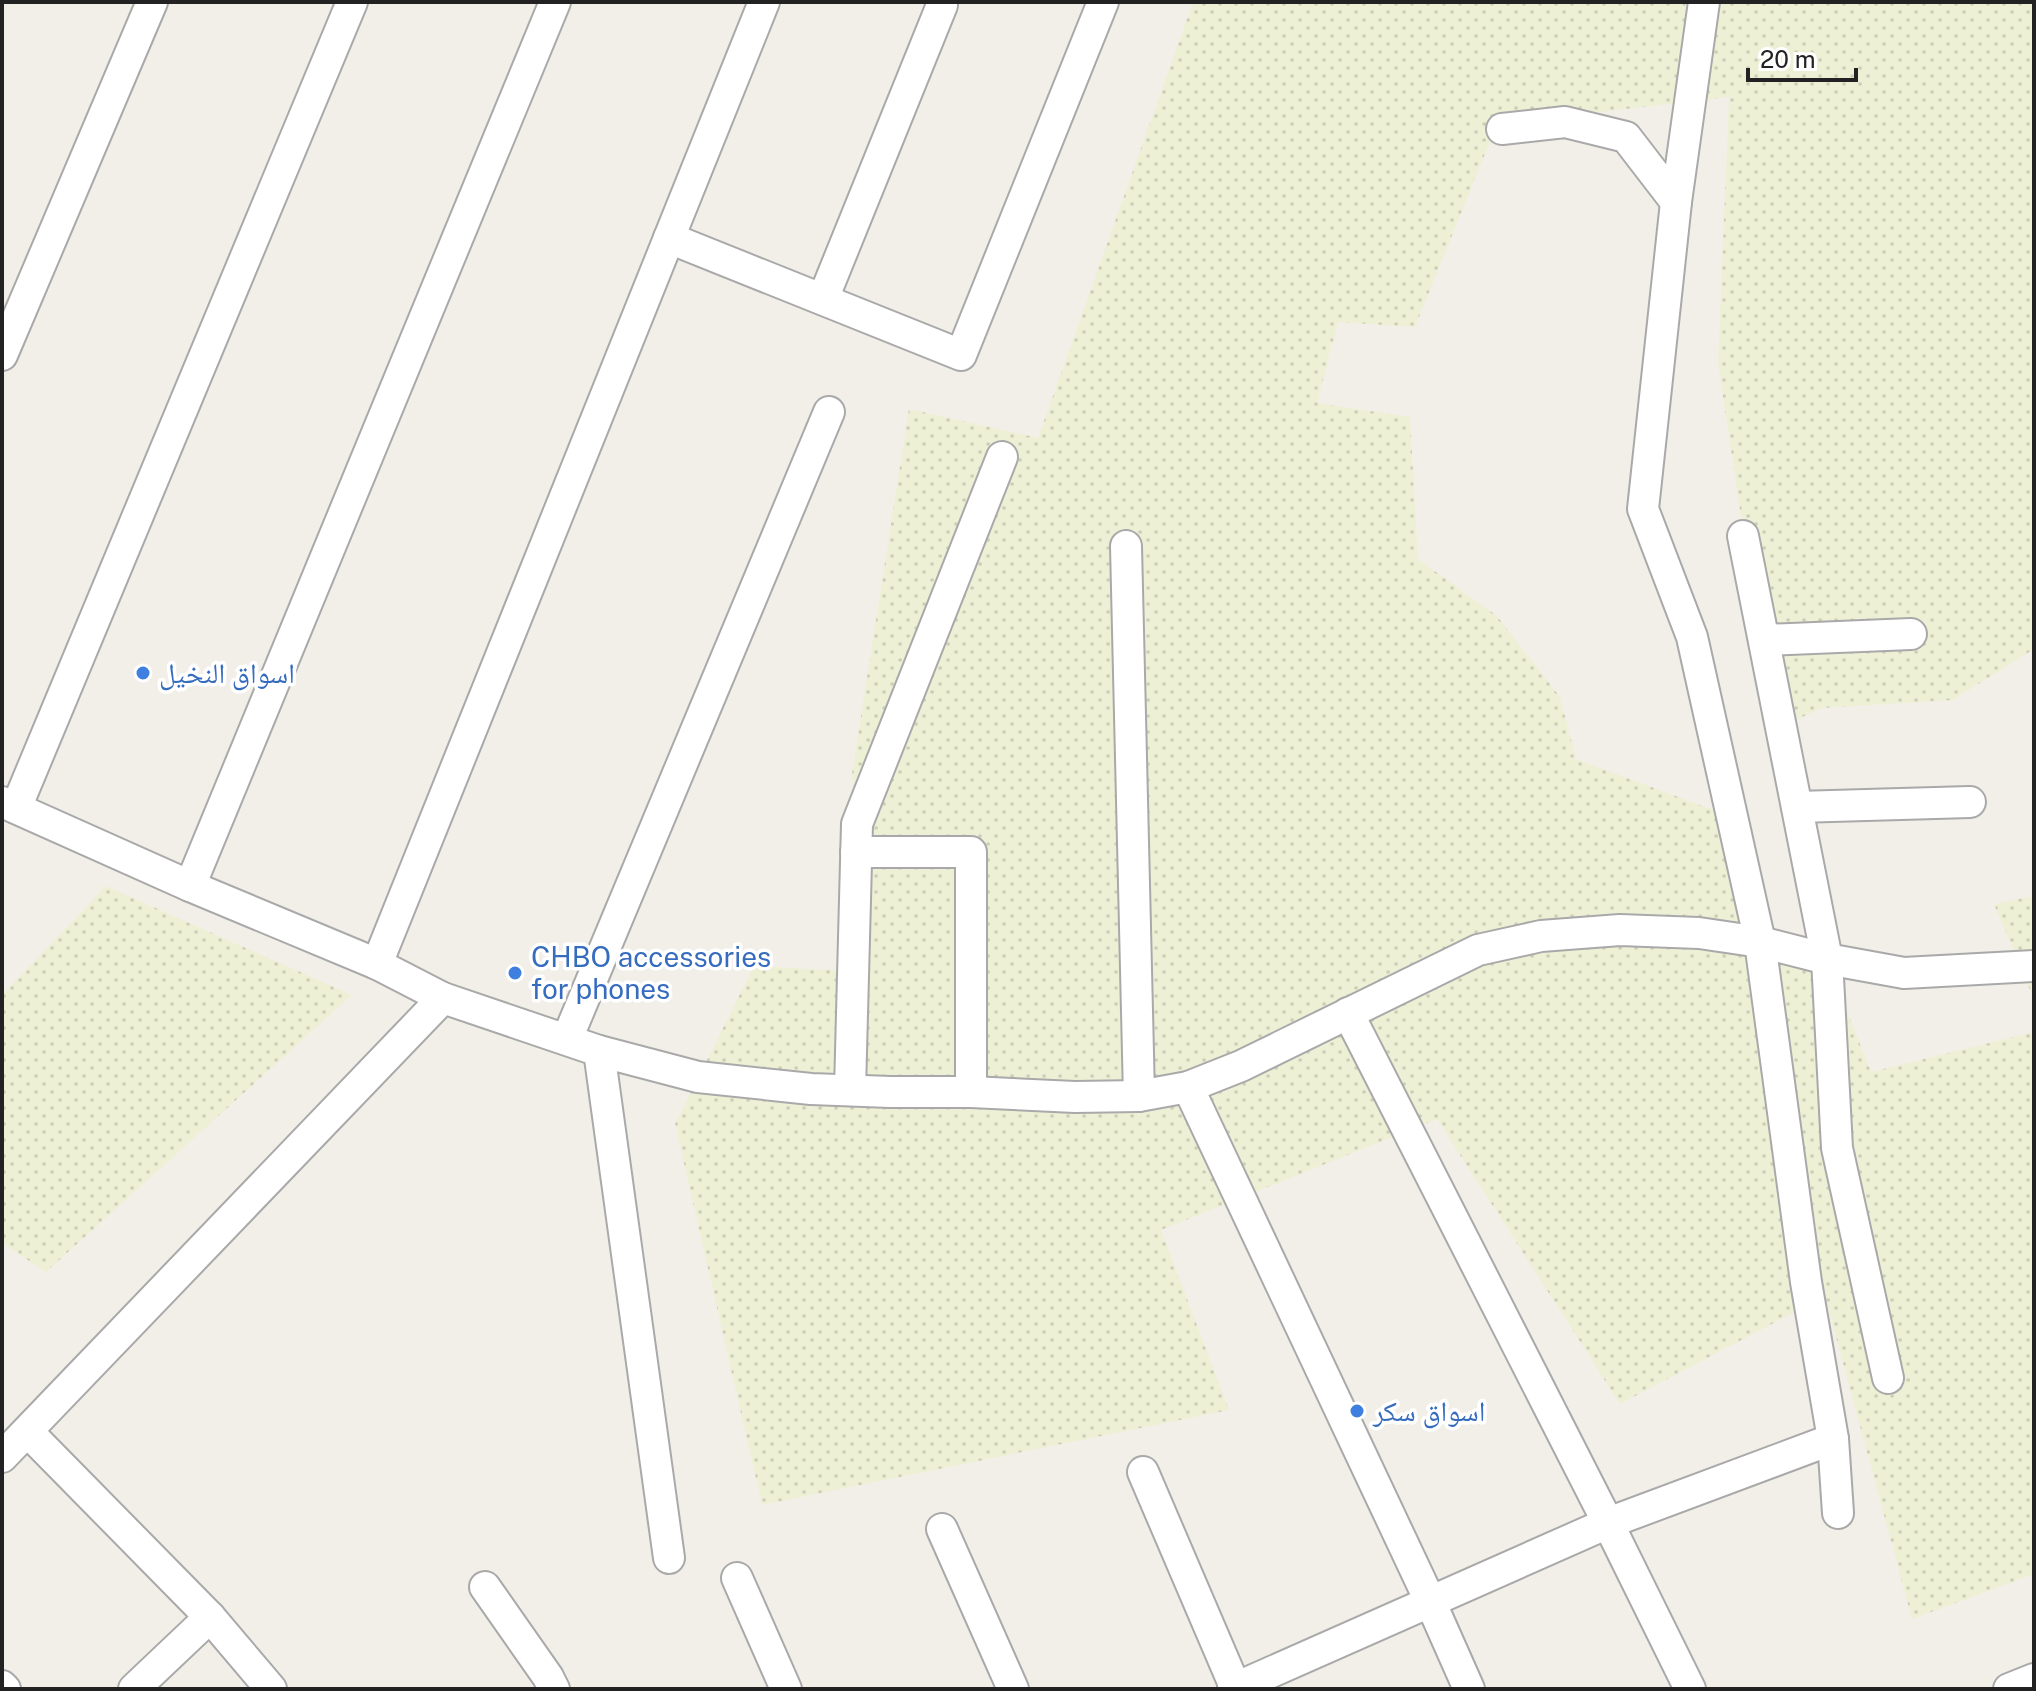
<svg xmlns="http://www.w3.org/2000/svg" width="2036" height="1691" viewBox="0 0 2036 1691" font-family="'Public Sans','Noto Naskh Arabic',sans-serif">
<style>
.farmland{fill:url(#farmland-dots)}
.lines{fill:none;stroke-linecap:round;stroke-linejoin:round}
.minor-casing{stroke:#a9a9a9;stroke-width:34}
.minor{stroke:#fff;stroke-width:30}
.shop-dot{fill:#3f7fe0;stroke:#fff;stroke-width:3}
.labels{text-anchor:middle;stroke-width:7;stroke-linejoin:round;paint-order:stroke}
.shop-label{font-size:28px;fill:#366cbe;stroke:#fff;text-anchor:start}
</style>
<defs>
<pattern id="farmland-dots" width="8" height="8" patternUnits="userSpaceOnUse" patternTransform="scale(2)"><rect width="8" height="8" fill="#eef0d5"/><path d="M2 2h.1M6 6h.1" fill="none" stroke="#ccceb7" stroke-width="1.8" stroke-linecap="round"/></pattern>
</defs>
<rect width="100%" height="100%" fill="#f2efe9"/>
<g class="farmland">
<path d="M1193,2H2034V649L1953,700L1822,708L1773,730L1718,363L1729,97L1497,124L1415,327L1338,322L1317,403L1410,417L1418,559L1497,616L1560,697L1576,759L1724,814L1743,904L1841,996L1871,1072L2034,1032V1574L1912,1619L1825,1296L1620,1404L1437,1119L1161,1230L1229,1410L762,1505L675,1124L754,966L869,972L852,773L909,409L1038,438Z"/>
<path d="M106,886L352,995L46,1272L2,1243V995Z"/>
<path d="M2034,896V1000L1994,904Z"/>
</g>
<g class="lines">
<defs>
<g id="minor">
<path d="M1704,2L1676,202L1643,509L1692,637L1760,942L1806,1282L1833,1439L1838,1513"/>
<path d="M1502,129L1565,122L1626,137L1676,202"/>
<path d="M669,238L961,355L1103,2"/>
<path d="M823,299L942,5"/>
<path d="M2,355L152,2"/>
<path d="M1743,536L1827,959L1837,1148L1888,1378"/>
<path d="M1126,546L1139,1096"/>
<path d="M1764,640L1911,634"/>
<path d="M2,802L190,886L377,964L443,998L599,1051L698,1077L811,1089L890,1092H971L1075,1097L1139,1096L1188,1087L1241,1066L1478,950L1541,936L1620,930L1699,933L1760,942L1827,959L1904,973L2034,966"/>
<path d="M1797,807L1970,802"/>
<path d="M16,808L352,2"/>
<path d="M856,852H971V1092"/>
<path d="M190,886L555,2"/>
<path d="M377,964L764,2"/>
<path d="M1348,1013L1608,1523L1690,1689"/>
<path d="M567,1039L829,412"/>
<path d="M599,1051L669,1558"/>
<path d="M1188,1087L1430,1601L1469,1689"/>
<path d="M850,1090L857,824L1002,457"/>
<path d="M28,1432L210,1617L271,1689"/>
<path d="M2,1457L443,998"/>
<path d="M1143,1472L1236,1689"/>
<path d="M942,1529L1013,1689"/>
<path d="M737,1578L786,1689"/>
<path d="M485,1587L548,1677L554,1689"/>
<path d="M2,1686L5,1689"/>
<path d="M134,1689L210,1617"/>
<path d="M1233,1689L1608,1523L1833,1439"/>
<path d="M2009,1689L2034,1679"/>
</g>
</defs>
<use href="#minor" class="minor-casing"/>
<use href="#minor" class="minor"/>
</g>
<g class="shop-dot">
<circle cx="143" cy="673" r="8"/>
<circle cx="515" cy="973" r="8"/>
<circle cx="1357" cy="1411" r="8"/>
</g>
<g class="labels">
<g class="shop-label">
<text x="159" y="683">اسواق النخيل</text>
<text x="531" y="967">CHBO accessories<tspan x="531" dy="32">for phones</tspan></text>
<text x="1373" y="1421">اسواق سكر</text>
</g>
</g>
<rect width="2036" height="1691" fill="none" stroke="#222222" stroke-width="8"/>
<path d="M1748 68v12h108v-12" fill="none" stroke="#222222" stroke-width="4"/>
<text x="1760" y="68" font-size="24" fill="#222222" stroke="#ffffff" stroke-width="6" paint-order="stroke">20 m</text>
</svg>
